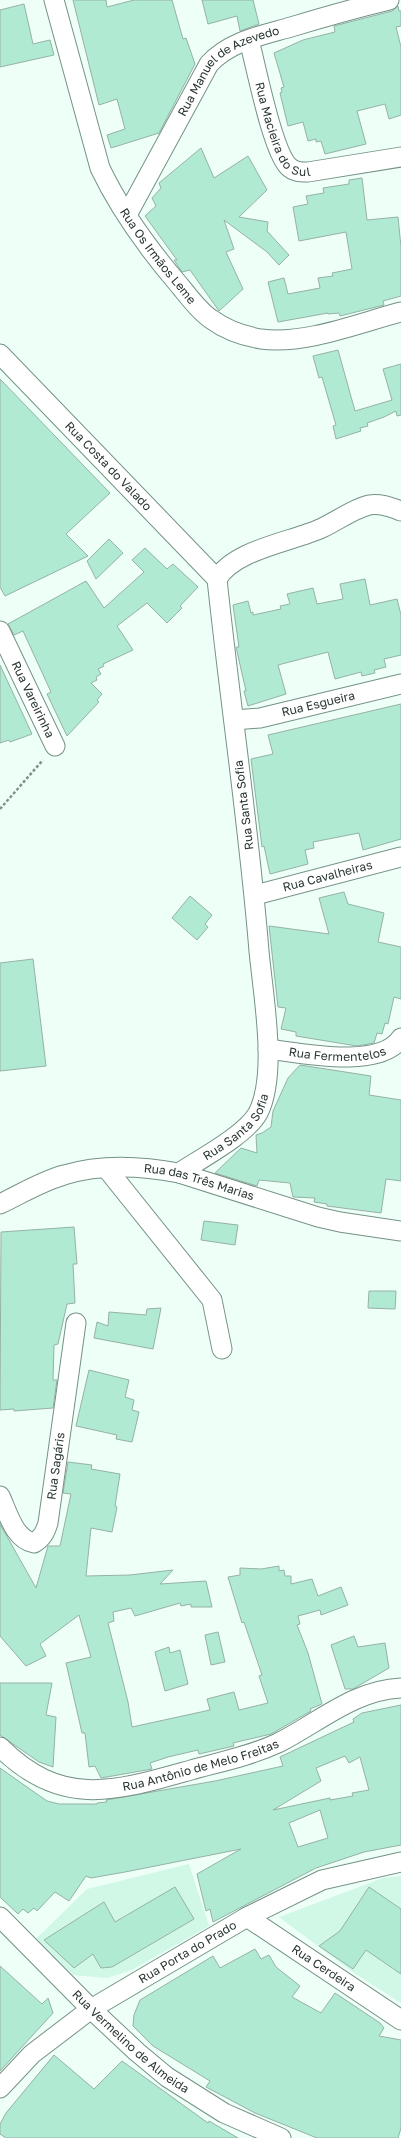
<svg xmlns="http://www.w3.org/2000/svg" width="401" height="2138" viewBox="0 0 401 2138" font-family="'Golos Text',sans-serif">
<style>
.built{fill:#d1f8e7}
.building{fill:#b1ead2;stroke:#95b2a6;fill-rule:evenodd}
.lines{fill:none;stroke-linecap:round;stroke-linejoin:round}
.minor-casing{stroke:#759286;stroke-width:21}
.path{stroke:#82918a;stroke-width:2.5;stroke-dasharray:3 2;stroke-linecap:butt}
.minor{stroke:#fff;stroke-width:19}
.labels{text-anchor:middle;stroke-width:3.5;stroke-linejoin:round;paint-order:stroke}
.street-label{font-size:12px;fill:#293530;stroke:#fff}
</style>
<rect width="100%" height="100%" fill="#edfff7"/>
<g class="built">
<path d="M189,1864L209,1926L132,1970L107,1978L73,1975L35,1940L87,1889Z"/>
<path d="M401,1876V2003L351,1971L279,1917L383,1878Z"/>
</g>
<g class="building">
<path d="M73,0H106L107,7L134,0H172L183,39L186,38L195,64L159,133L111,148L107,135L125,129L117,99L99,105Z"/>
<path d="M202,0H253L259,24L240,31L237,16L208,24Z"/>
<path d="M24,4L33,44L50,40L54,55L0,67V10Z"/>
<path d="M398,6L399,11H401V26L396,27L401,47V115L389,119L385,104L357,111L366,144L325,154L321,141L316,142V139L308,141L303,122L288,126L280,93L282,92L281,88L284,87L274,53L303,40L335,32L334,26L392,11Z"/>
<path d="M201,148L214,178L248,156L267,190L239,217L268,222L267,231L289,255L279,265L267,252L224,220L234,249L226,252L243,289L219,311L190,270L182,272L174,260H177L145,216L156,206L152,198L161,188L159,183Z"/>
<path d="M362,178L367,220L398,217L401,247V296L383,301L384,305L340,316L339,313L328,314V313L278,322L268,282L284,278L288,294L320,288L318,278L333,276L332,273L352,269L346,232L299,241L293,207L308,204L306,196L324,193L323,188L349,184V180Z"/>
<path d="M338,350L355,411L392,400L383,369L401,364V415L397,416L396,411L384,417L367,423L368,426L360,428L361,431L336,439L333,426L336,425L322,377L319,378L313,356Z"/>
<path d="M0,379L110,493L66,534L88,556L5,596L0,587Z"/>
<path d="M109,539L123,553L96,579L87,561Z"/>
<path d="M145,548L167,569L173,564L198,587L180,606L182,608L167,623L147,603L117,626L133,650L103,664L104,666L98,669L101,674L96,677L97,680L91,683L102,694L97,700L99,702L67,736L47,694L51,692L23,631L14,635L8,624L86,581L104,608L144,572L132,560Z"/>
<path d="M365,579L370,605L397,599L401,615V655L384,659L386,667L374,670L375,673L362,676L361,672L335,679L328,652L278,665L286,694L248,706L244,691H246L236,647H239L233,605L248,601L251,613L253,612V615L281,609L280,606L290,604L287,594L313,588L317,604L343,599L340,584Z"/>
<path d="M0,665L32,734L10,742L9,740L0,743Z"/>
<path d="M401,704V839L363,850L359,833L313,842L314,848L305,850L308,864L270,874L264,846L262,847L251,759L273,754L268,735Z"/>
<path d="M344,892L348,904L384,913L378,942L401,947V999L394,997L388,1024L385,1023L382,1034L377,1033L374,1043L357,1046L296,1036V1032L281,1029L286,1008L278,1007L269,926L329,934L319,898Z"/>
<path d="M190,896L212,915L205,924L208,927L197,940L172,918Z"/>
<path d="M33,959L46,1066L0,1071V963Z"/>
<path d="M300,1065L371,1076L369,1095L401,1100V1181L386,1179L381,1213L327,1206V1204L314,1202L315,1198L293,1197L290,1183L259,1180L257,1186L215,1173L241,1148L257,1153L256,1135L262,1133L271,1127L273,1111L288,1078Z"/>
<path d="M204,1221L238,1225L235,1245L201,1240Z"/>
<path d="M74,1227L77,1264H73L75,1303L67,1304L58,1344L54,1345L53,1380H57L53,1408L14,1411V1409L0,1410L1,1232Z"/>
<path d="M369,1291H396L395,1309L368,1308Z"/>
<path d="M161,1308L153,1349L94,1338L97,1322L108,1326L109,1312L146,1315L147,1309Z"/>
<path d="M89,1370L129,1380L125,1397L134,1400L132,1410L139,1412L132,1442L116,1439L117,1435L76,1426Z"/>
<path d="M68,1462L92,1465L91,1469L120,1474L115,1506L117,1507L112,1532L91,1528L86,1576L130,1575L173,1570L160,1584L206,1581L212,1607H191V1604L181,1606L180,1603L135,1616L131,1608L113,1612L114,1621L108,1623L128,1702L132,1727L210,1710L207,1699L234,1692L239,1710L268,1703L259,1676L262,1675L244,1622L242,1623L228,1577L240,1575V1568L261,1569L279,1566V1571L284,1570L285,1576H291V1584L312,1579L318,1596L341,1587L348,1605L321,1615L320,1610L298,1616L300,1624L297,1625L308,1653L322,1704L310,1709L311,1711L271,1734L233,1743L234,1746L199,1754L198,1750L168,1757L150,1763L152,1769L101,1778L95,1766L89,1767L85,1733H82L66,1663L91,1657L79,1615L40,1644L46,1656L26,1666L0,1636V1524L36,1588L48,1546H60L71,1494L63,1493Z"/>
<path d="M218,1632L225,1662L211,1665L205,1635Z"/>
<path d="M354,1636L358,1647L385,1643L389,1668L353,1689H345L331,1645Z"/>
<path d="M169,1647L170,1653L180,1650L188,1684L165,1691L155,1652Z"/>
<path d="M0,1683H52L46,1715L56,1717L53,1767L39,1762L0,1735Z"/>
<path d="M401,1705V1845L364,1852L316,1868L213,1922L210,1909L206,1911L197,1874L241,1849L125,1872L91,1878L86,1876L69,1901L55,1892L37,1911L34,1908L28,1913L23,1909L18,1914L0,1897V1768L47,1801L59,1804H97V1803L107,1802L106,1800L215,1781L283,1766L280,1757L354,1722L353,1719L362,1713ZM345,1756L349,1763L360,1757L369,1790L352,1793L353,1796L330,1800V1798L273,1810L321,1781L316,1768ZM320,1810L328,1838L298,1847L289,1823Z"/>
<path d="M175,1887L194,1919L112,1967L101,1968L93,1954L74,1968L44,1940L104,1902L115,1922Z"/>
<path d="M369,1887L401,1909V1974L366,1950L353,1969L319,1946L340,1931Z"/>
<path d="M255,1949L261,1959L269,1955L276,1967L300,1986L292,1997L321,2013L335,1993L380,2023L384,2028L379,2036L401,2040V2128L398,2138H317L255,2113L206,2087L210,2081L153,2046L133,2026L134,2015L140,2000L213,1956L220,1968Z"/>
<path d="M0,1966L42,2004L48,1998L53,2013L0,2071Z"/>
<path d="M54,2055L94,2089L122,2061L208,2123L209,2121L238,2138H6L0,2134V2124L6,2113Z"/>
</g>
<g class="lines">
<defs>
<g id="minor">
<path id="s1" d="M54,0L100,168C120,210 150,251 180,286C189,297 199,311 211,319C226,330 243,336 261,339C305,345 359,323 401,312"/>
<path id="s2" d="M249,40C256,66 272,149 288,166C294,172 300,172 308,172L401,157"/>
<path id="s3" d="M127,215L209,64C230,41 263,35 291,27C324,17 356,8 389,0"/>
<path id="s4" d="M0,354L217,579"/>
<path id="s5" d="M0,631L55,746"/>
<path id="s6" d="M234,720L260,718L401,684"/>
<path id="s7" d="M255,895L401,857"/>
<path id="s8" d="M268,1049C301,1053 380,1070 401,1038"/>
<path d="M107,1169L212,1300L222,1349"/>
<path id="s9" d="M179,1173C200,1159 246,1135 258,1113C278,1074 263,995 259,951C249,827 230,703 217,579C235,549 292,542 322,528C337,521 353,509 369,505C380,503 390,507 401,511"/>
<path id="s10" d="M0,1204C21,1194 42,1181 64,1175C100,1164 142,1166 179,1173L318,1217L340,1222L401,1231"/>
<path id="s11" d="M0,1496C8,1513 14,1539 34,1543C42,1538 45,1533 48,1523L76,1323"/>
<path id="s12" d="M0,1747C62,1809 116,1791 191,1770C220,1762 250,1756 278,1743C318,1723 354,1690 401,1688"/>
<path id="s13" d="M0,1917L91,2009L137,2052L167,2077L224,2113L281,2138"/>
<path id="s14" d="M247,1917L401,2020"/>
<path id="s15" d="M0,2088L32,2054L91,2009L247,1917L322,1880L401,1862"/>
</g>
</defs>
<use href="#minor" class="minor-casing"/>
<path class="path" d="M0,809L43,760"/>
<use href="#minor" class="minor"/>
</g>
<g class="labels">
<g class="street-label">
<text dy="4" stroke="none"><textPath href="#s3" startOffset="182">Rua Manuel de Azevedo</textPath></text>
<text dy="4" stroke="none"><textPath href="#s2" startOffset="100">Rua Macieira do Sul</textPath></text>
<text dy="4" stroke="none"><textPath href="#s1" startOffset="280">Rua Os Irmãos Leme</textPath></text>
<text dy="4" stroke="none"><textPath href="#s4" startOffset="156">Rua Costa do Valado</textPath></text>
<text dy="4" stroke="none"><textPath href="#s5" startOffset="76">Rua Vareirinha</textPath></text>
<text dy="4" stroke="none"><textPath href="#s6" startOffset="86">Rua Esgueira</textPath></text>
<text transform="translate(244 805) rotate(-97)" y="4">Rua Santa Sofia</text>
<text dy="4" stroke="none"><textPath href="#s7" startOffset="75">Rua Cavalheiras</textPath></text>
<text dy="4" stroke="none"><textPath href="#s8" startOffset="70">Rua Fermentelos</textPath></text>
<text dy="4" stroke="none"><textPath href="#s9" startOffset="75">Rua Santa Sofia</textPath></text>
<text dy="4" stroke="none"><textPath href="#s10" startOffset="208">Rua das Três Marias</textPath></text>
<text dy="4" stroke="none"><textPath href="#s11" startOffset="143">Rua Sagáris</textPath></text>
<text dy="4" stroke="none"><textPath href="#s12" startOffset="216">Rua Antônio de Melo Freitas</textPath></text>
<text dy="4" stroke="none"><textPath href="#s15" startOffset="233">Rua Porta do Prado</textPath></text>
<text dy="4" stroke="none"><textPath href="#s14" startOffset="92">Rua Cerdeira</textPath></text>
<text dy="4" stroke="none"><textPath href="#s13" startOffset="181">Rua Vermelino de Almeida</textPath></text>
</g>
</g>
</svg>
